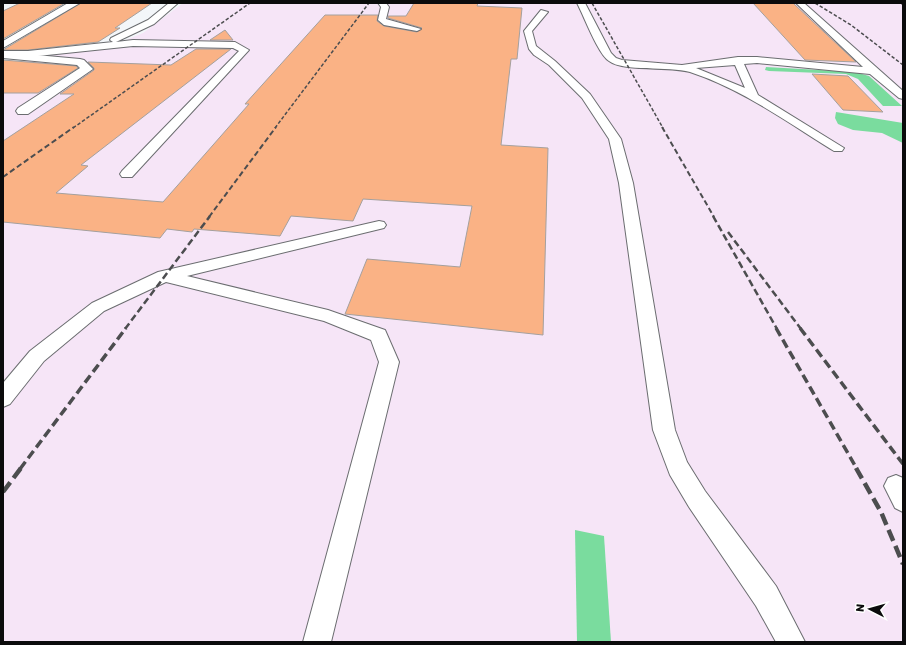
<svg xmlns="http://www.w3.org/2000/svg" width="906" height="645" viewBox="0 0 906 645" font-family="Rubik,sans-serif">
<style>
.industrial{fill:#f6e5f7}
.forest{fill:#7adc9e}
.building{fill:#fab285;stroke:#a4a09e}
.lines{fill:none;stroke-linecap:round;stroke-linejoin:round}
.lane-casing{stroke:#6b6d70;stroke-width:2}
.street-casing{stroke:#6b6d70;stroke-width:2}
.lane{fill:#fff;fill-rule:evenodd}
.street{fill:#fff;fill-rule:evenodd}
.rail-far4{stroke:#4c4d4f;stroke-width:1.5;stroke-dasharray:3.5 2;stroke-linecap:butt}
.rail-far3{stroke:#4c4d4f;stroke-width:2;stroke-dasharray:5.5 3;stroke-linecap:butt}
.rail-far2{stroke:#4c4d4f;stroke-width:2.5;stroke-dasharray:7 3.5;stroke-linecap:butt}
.rail-far1{stroke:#4c4d4f;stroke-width:3.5;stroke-dasharray:9 4.5;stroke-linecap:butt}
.rail{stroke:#4c4d4f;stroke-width:4.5;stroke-dasharray:12 5.5;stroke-linecap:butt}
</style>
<rect width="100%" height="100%" fill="#f3f6f9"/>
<path class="industrial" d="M183,3H903V642H3V76L33,57L107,48L143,33Z"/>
<g class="forest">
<path d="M766,67L855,72L869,76L902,106H883L858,79L846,74L769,71L765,70Z"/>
<path d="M836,112L903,123V143L882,133L853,130L838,124L835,118Z"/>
<path d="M575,530L604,536L611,642H577Z"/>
</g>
<g class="building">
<path d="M20,3H65L3,39V11Z"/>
<path d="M81,3H152L115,28H120L98,42L28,50H3Z"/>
<path d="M414,3H478L477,6L522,8L517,59H511L501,145L548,148L543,335L345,314L367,259L460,267L472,206L363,199L353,221L291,216L280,236L194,229L192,232L167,229L160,238L3,222V141L74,94H60L94,70V68L88,62L171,65L196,49H231L81,165L88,166L56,193L163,202L249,104H245L325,15H378L377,21L384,26L417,32L422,28L388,18V16H406Z"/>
<path d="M753,3H793L856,62L805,60Z"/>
<path d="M225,30L233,40H210Z"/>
<path d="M3,60L76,66L78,68L38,93H3Z"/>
<path d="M812,74L848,76L883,112L843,110Z"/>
</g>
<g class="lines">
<defs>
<g id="lane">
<path d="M169,3H178L154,24L116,42L133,40L235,42L249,50L132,177H122L120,174L122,171L239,51L233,48L133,46L28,57H3V51H28L113,42L110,40L111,38L148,20Z"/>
<path d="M378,3H386L389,7L386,19L421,29L417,31L384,25L378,20L381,7Z"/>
<path d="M577,3H585L611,53L616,58L622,60L682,65L738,57H757L863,67L796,3H804L903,91V99L899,98L870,74L757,63L744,64L758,95L844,148L842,151H834C787,122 742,89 690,72C669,66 623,72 609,61C598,54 584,16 577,3ZM735,65L745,88L696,68Z"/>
<path d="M541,10L548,12L532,31L536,46L555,61L590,94L621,139L633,183L675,430L687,462L705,491L776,586L805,642H776L756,606L689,507L670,475L653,430L619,183L609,139L582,98L549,65L534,55L529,49L524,31Z"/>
<path d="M379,221L384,222L386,225L384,228L187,276L328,310L385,330L399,362L331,642H303L379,362L371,340L324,321L166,282L104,311L44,361L10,404L3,407V383L30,351L92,303L158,272Z"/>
<path d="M896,475L903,478V512L895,508L884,486L888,478Z"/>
</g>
<g id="street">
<path d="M68,3H80L3,48V41Z"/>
<path d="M3,52L80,59L84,60L93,69L28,114H18L16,111L18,108L80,68L77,65L3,58Z"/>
</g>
</defs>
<use href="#lane" class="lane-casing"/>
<use href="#street" class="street-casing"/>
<use href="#lane" class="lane"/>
<use href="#street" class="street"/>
<g class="rail-far4">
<path d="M592,3L663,128"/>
<path d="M815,3L851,25L903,65"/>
<path d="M901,3L903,5"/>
<path d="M73,128L250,3"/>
<path d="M275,128L369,3"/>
</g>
<g class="rail-far3">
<path d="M662,127L714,217"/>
<path d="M3,177L74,127"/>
<path d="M209,217L276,127"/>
</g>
<g class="rail-far2">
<path d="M713,216L777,329"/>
<path d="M728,232L801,329"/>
<path d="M125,329L210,216"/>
</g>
<g class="rail-far1">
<path d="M776,328L857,469"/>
<path d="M800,328L903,464"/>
<path d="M20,469L126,328"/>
</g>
<g class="rail">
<path d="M856,468L881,512L903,564"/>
<path d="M3,492L21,468"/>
</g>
</g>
<rect width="906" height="645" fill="none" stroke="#0b0b0c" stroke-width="8"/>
<g transform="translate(870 609) rotate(276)" stroke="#ffffff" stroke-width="3" paint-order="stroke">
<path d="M0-3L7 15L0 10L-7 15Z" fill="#0b0b0c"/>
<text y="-6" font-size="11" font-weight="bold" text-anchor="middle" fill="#0b0b0c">N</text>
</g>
</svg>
